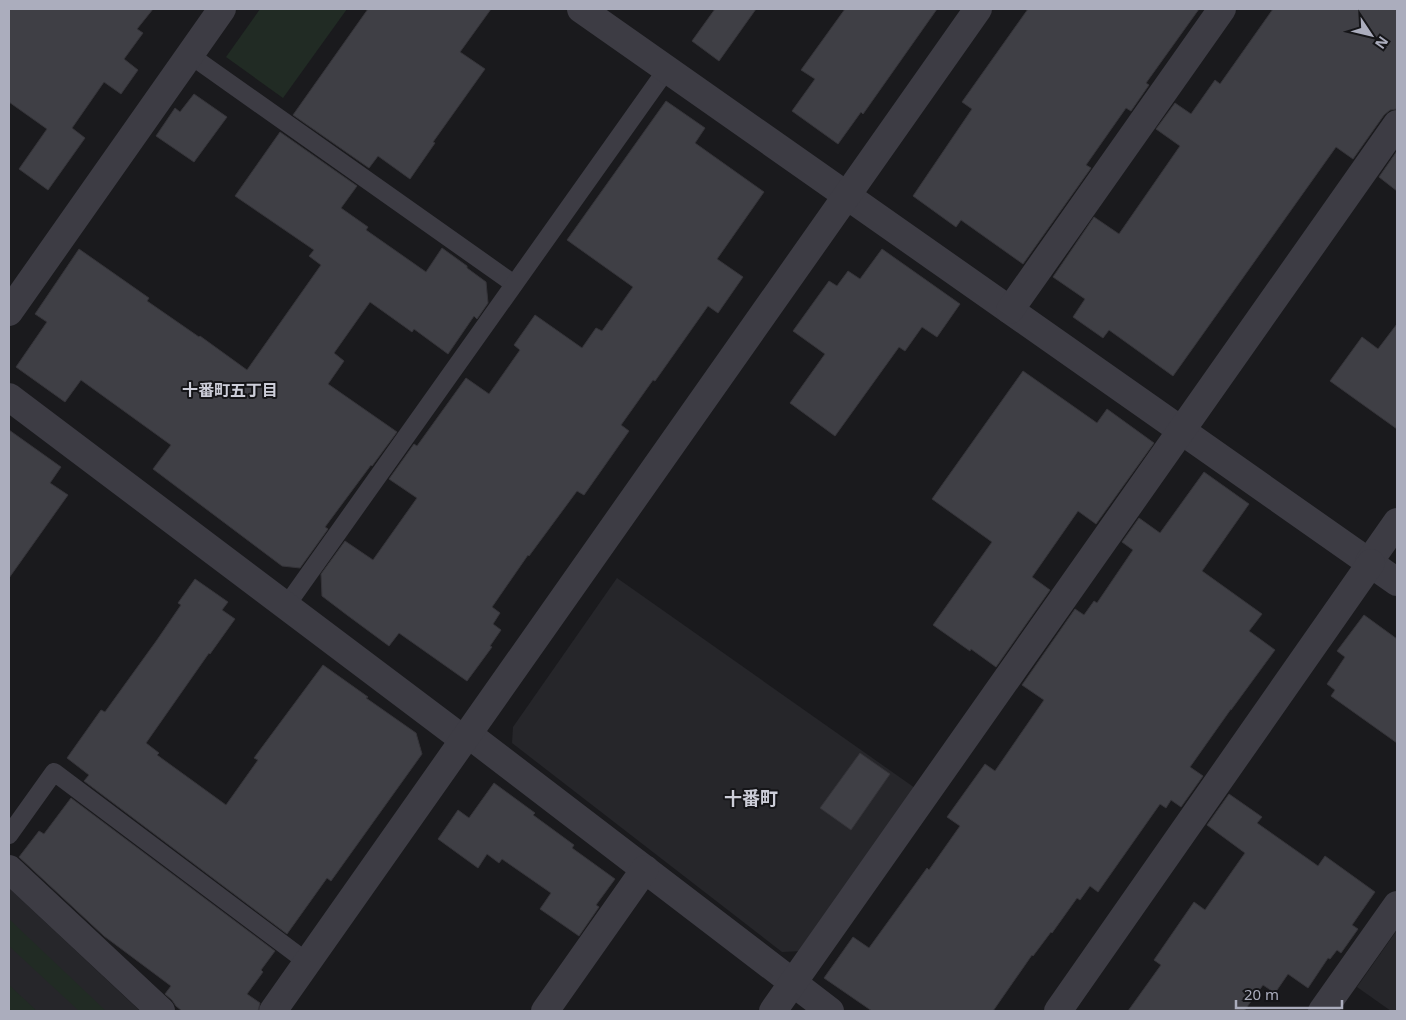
<svg xmlns="http://www.w3.org/2000/svg" width="1406" height="1020" viewBox="0 0 1406 1020" font-family="'Noto Sans','Noto Sans JP',sans-serif">
<style>
.built{fill:#26262a}
.green{fill:#212b24}
.building{fill:#3f3f45;stroke:#353439}
.lines{fill:none;stroke-linecap:round;stroke-linejoin:round}
.service{stroke:#3d3c44;stroke-width:18}
.minor{stroke:#3d3c44;stroke-width:28}
.tertiary{stroke:#3d3c44;stroke-width:28}
.labels{text-anchor:middle;stroke-width:4;stroke-linejoin:round;paint-order:stroke}
.neighbourhood-label{font-size:16px;font-weight:bold;fill:#cdced9;stroke:#151518}
.quarter-label{font-size:18px;font-weight:bold;fill:#cdced9;stroke:#151518}
</style>
<rect width="100%" height="100%" fill="#1a1a1d"/>
<g class="built">
<path d="M617,578L915,788L802,951L782,952L512,743L513,727Z"/>
<path d="M9,888L140,1011H9Z"/>
<path d="M1397,930V1011H1391L1357,987Z"/>
</g>
<g class="green">
<path d="M260,9H347L283,98L226,57Z"/>
<path d="M9,919L106,1011H79L9,946Z"/>
<path d="M9,985L37,1011H9Z"/>
</g>
<g class="building">
<path d="M9,9H153L137,29L143,33L124,59L138,70L121,94L104,82L72,128L85,138L48,190L19,169L47,129L9,102Z"/>
<path d="M368,9H491L460,52L485,69L433,142L435,143L410,179L378,156L369,168L293,115Z"/>
<path d="M715,9H756L719,61L692,41Z"/>
<path d="M845,9H937L863,114L861,112L838,144L792,111L815,79L801,70Z"/>
<path d="M1028,9H1199L1146,83L1149,85L1131,111L1126,108L1086,165L1091,168L1023,264L961,220L956,227L913,196L972,109L962,102Z"/>
<path d="M1273,9H1397V109L1390,110L1384,115L1353,159L1336,147L1173,376L1109,330L1103,338L1073,317L1085,299L1053,277L1094,217L1119,234L1180,146L1156,129L1175,103L1191,114L1215,80L1220,84Z"/>
<path d="M194,94L227,117L194,162L156,136L175,108L180,112Z"/>
<path d="M666,101L705,128L695,143L764,192L717,259L743,277L718,313L708,306L655,381L653,380L621,425L629,431L584,495L577,491L529,556L528,555L492,607L500,613L493,624L501,630L490,646L492,647L467,681L399,633L389,646L347,615L322,596L321,574L345,541L373,560L417,498L389,479L414,444L417,446L466,378L489,394L520,350L514,345L535,315L582,348L596,328L602,331L633,287L567,240Z"/>
<path d="M280,132L357,186L341,208L368,227L366,230L426,272L442,248L467,266V268L486,282L488,303L477,319L474,316L448,354L414,329L412,332L370,302L334,353L344,361L328,384L397,432L372,466L371,465L325,527L328,529L300,568L282,566L153,469L171,445L81,380L65,402L16,367L47,322L35,314L79,249L149,298L147,301L199,337L200,336L247,370L321,265L309,256L314,250L235,196Z"/>
<path d="M1397,151V191L1379,177Z"/>
<path d="M882,249L960,304L937,337L922,327L905,351L899,347L835,436L790,403L825,354L793,331L829,281L837,286L848,271L860,279Z"/>
<path d="M1397,324V429L1330,381L1362,337L1378,349Z"/>
<path d="M1023,371L1097,423L1107,409L1154,443L1096,524L1078,511L1032,577L1050,590L996,667L971,649L970,651L933,625L992,542L932,499Z"/>
<path d="M9,430L61,467L50,483L68,495L9,578Z"/>
<path d="M1204,472L1249,504L1202,571L1262,614L1249,631L1275,650L1231,710V709L1190,767L1203,776L1181,807L1171,800L1166,808L1160,804L1098,892L1090,886L1080,900L1077,898L1052,933L1051,932L1033,956L1032,955L993,1011H872L824,978L853,937L869,948L927,868L929,870L960,826L947,817L985,764L995,771L1044,700L1022,685L1075,609L1084,615L1094,601L1097,603L1133,550L1122,542L1139,518L1160,533Z"/>
<path d="M195,579L228,602L222,610L235,619L210,654L209,653L146,743L159,753L157,755L226,805L258,760L254,758L323,665L368,697L366,698L416,733L422,754L331,881L327,878L287,934L84,781L89,775L67,758L101,710L105,712L157,640L181,605L178,603Z"/>
<path d="M1364,615L1397,639V743L1331,696L1335,690L1327,684L1345,657L1337,651Z"/>
<path d="M860,753L890,774L851,830L820,808Z"/>
<path d="M494,783L535,813L533,815L574,845L572,848L615,879L596,905L599,907L579,936L540,909L551,893L502,859L499,863L487,854L478,868L438,839L458,810L469,818Z"/>
<path d="M1229,794L1262,817L1257,823L1318,866L1325,856L1375,892L1352,925L1358,929L1341,953L1337,950L1330,959L1328,958L1308,988L1288,974L1275,993L1263,985L1244,1011H1128L1161,965L1154,960L1194,902L1205,910L1245,853L1207,825Z"/>
<path d="M71,798L275,951L261,970L263,972L247,994L260,1003L258,1011H182L176,1006L172,1000L165,994L171,986L104,936L19,857L39,831L44,834Z"/>
</g>
<g class="lines">
<g class="service">
<path d="M190,55L514,284"/>
<path d="M286,606L667,69"/>
<path d="M9,835L54,772L307,962"/>
</g>
<g class="minor">
<path d="M581,9L1397,582"/>
<path d="M1010,310L1222,9"/>
<path d="M9,312L222,9"/>
<path d="M9,397L464,740"/>
<path d="M1369,562L1397,522"/>
<path d="M468,734L830,1011"/>
<path d="M9,869L161,1011"/>
<path d="M545,1011L645,869"/>
<path d="M773,1011L1397,124"/>
<path d="M1058,1011L1371,563"/>
<path d="M1322,1011L1397,905"/>
</g>
<path class="tertiary" d="M273,1011L978,9"/>
</g>
<g class="labels">
<g class="neighbourhood-label">
<text x="230" y="396">十番町五丁目</text>
</g>
<g class="quarter-label">
<text x="751" y="805">十番町</text>
</g>
</g>
<rect width="1406" height="1020" fill="none" stroke="#abadbd" stroke-width="20"/>
<g transform="translate(1371 35) rotate(125)" stroke="#151518" stroke-width="4" paint-order="stroke">
<path d="M0-4L9 19L0 12L-9 19Z" fill="#abadbd"/>
<text y="-8" font-size="14" font-weight="bold" text-anchor="middle" fill="#abadbd">N</text>
</g>
<path d="M1236 1000v8h106v-8" fill="none" stroke="#abadbd" stroke-width="2.5"/>
<text x="1244" y="1000" font-size="15" fill="#abadbd" stroke="#151518" stroke-width="4" paint-order="stroke">20 m</text>
</svg>
